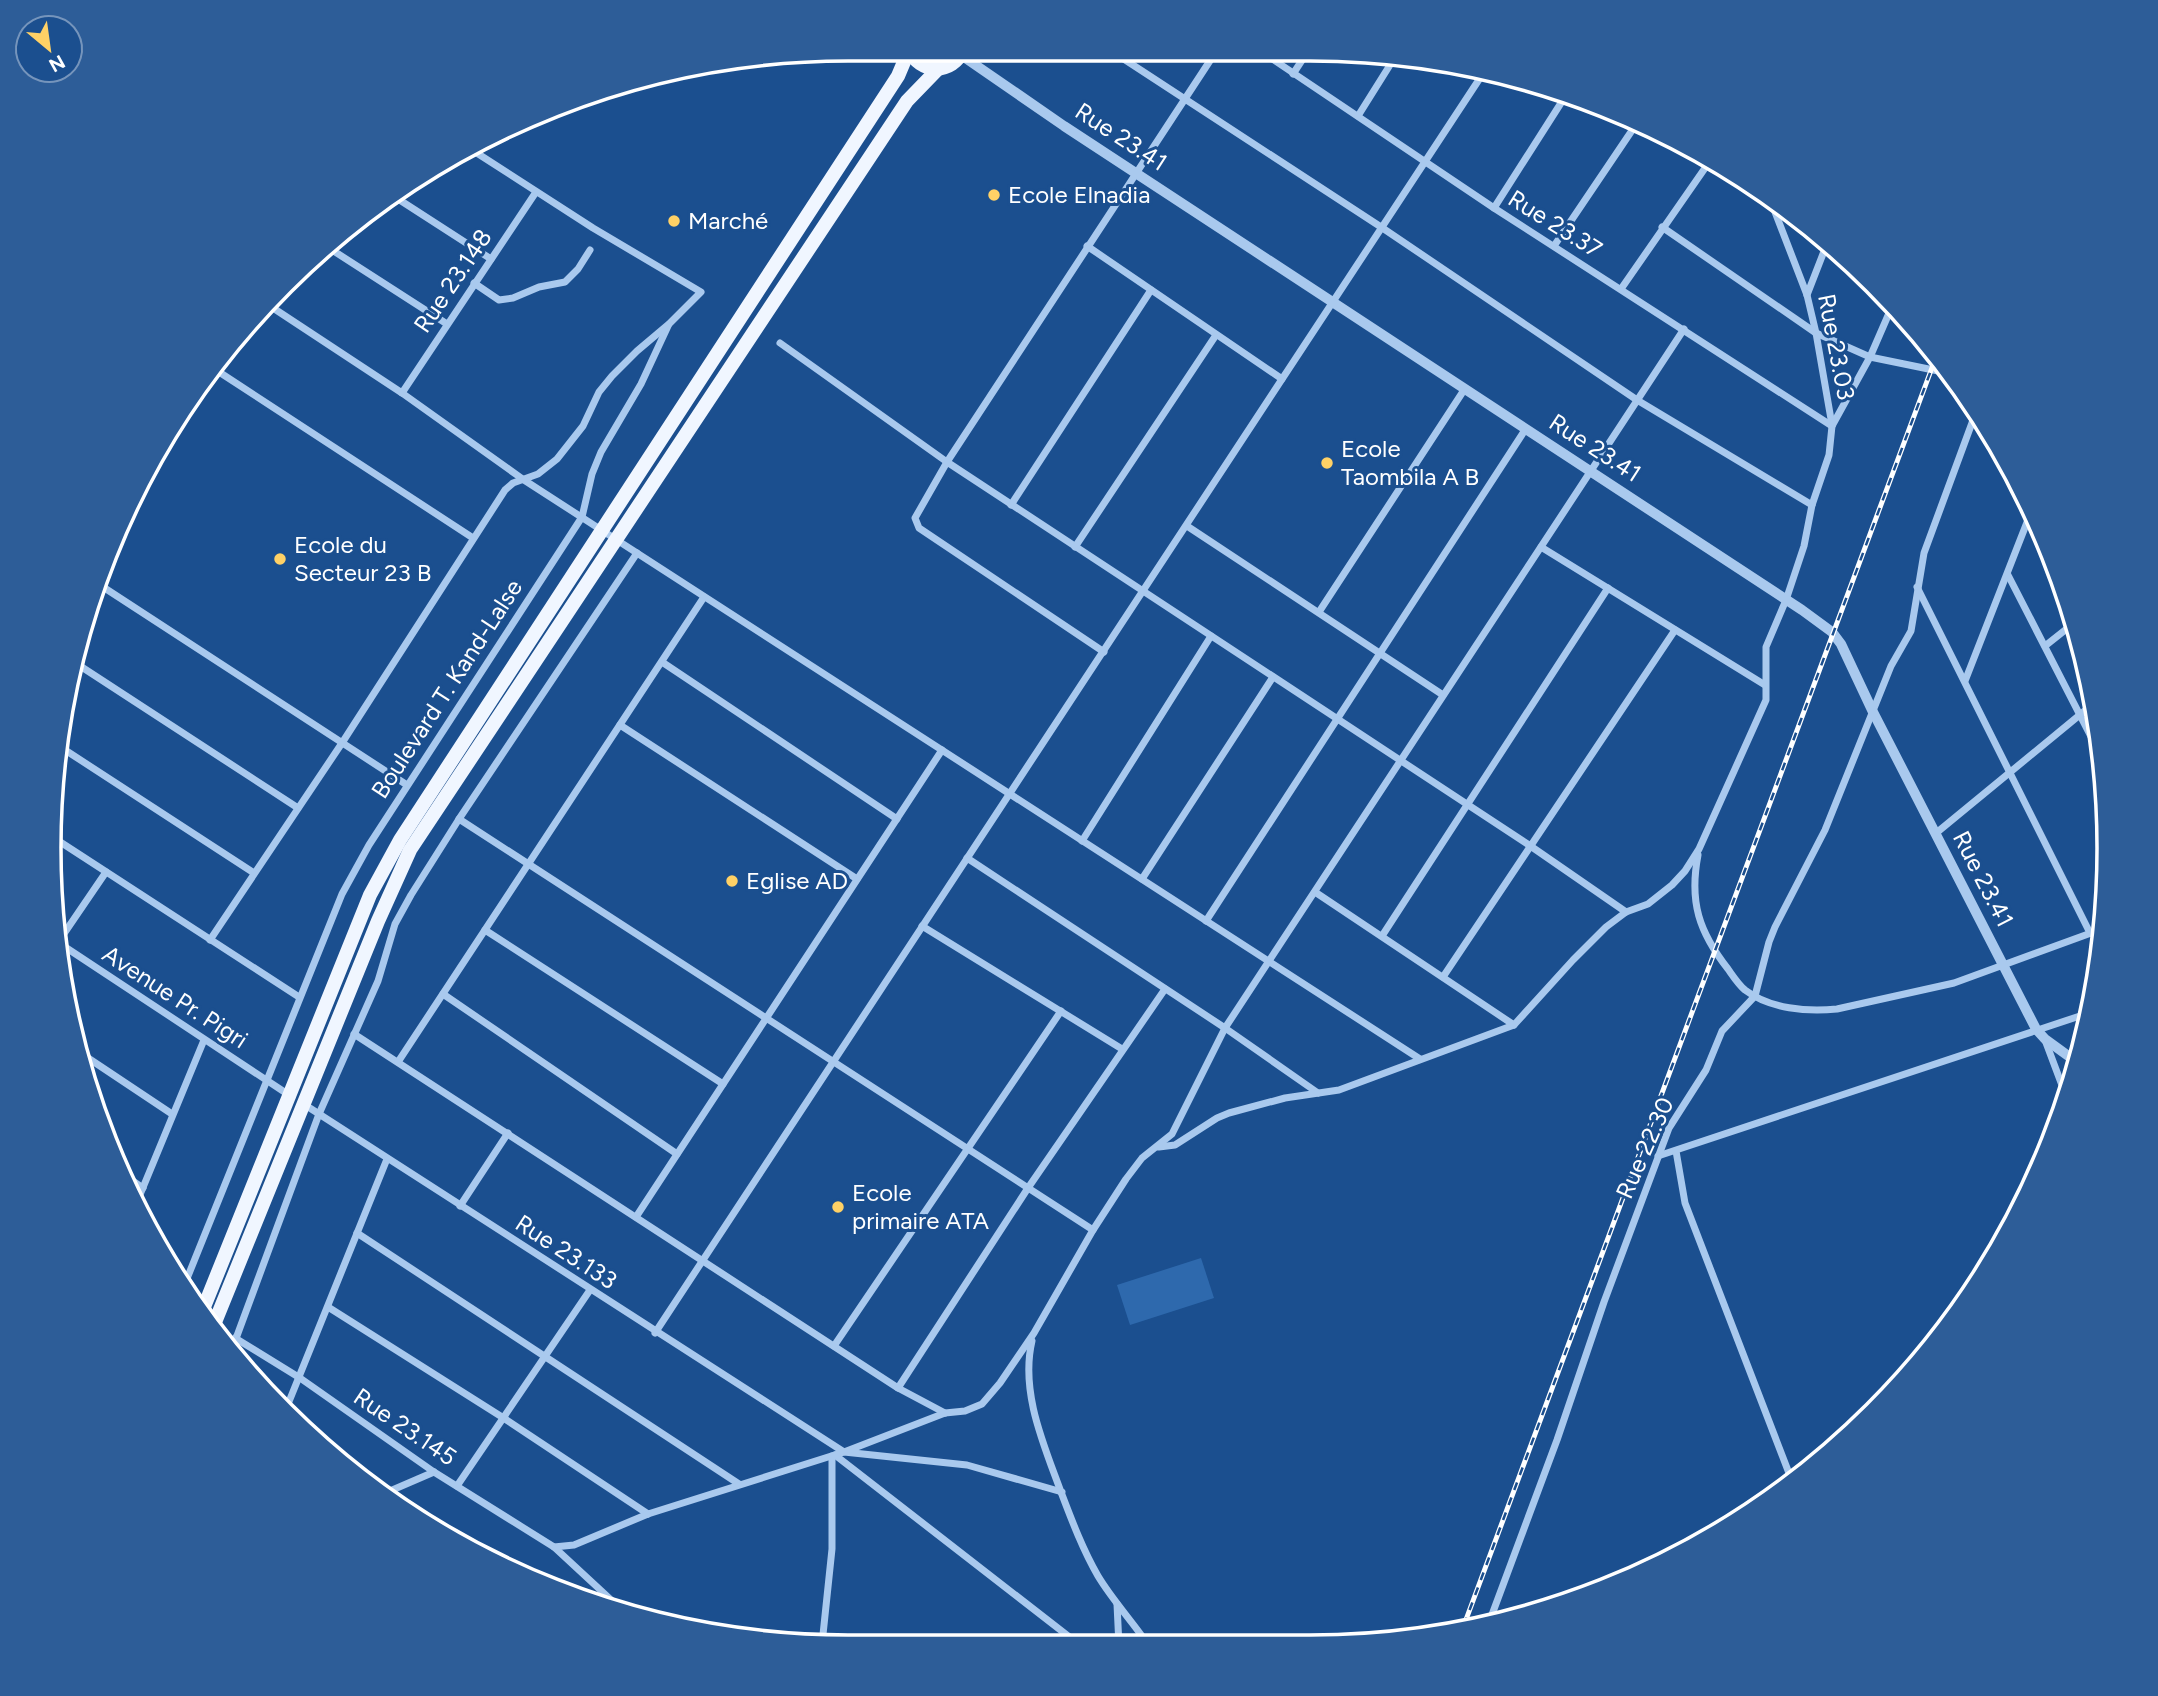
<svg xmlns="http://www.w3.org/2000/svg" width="2158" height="1696" viewBox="0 0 2158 1696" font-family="Figtree,sans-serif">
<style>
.green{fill:#2e69ad}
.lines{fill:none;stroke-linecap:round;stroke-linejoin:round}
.minor{stroke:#a9c9ee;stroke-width:7}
.tertiary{stroke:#a9c9ee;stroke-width:10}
.primary{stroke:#f0f6ff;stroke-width:14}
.rail-casing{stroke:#fff;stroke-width:5}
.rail{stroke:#1b4f8f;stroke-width:2.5;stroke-dasharray:8;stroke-linecap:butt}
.poi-dot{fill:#ffd166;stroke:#1b4f8f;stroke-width:2.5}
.labels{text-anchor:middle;stroke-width:6;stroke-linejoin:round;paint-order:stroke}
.street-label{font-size:24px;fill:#fff;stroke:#1b4f8f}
.poi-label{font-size:24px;fill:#fff;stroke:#1b4f8f;text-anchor:start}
.rim{fill:none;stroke:#fff;stroke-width:3.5}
</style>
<rect width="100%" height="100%" fill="#1b4f8f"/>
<path class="green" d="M1201,1258L1214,1298L1130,1325L1117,1285Z"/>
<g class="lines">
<g class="minor">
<path d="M1110,50L1381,227L1637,400L1812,505"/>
<path d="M1259,50L1494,208L1832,426"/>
<path d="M1293,74L1308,51"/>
<path d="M1358,116L1395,57"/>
<path d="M476,152L483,142"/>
<path d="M395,197L491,259"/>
<path d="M1770,199L1807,295L1816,333L1832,425"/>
<path d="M1494,208L1568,92"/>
<path d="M1662,227L1816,333L1870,357L1948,373"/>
<path d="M1087,246L1282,379"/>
<path d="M1554,246L1637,123"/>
<path d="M329,248L447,324"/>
<path d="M474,283L499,300L513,298L539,287L565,282L578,269L590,250"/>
<path d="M1621,289L1712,158"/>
<path d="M1807,295L1828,241"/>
<path d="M267,304L402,393L524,480L1420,1059"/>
<path d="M780,343L947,462L1529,845L1626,912"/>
<path d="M216,370L473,538"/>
<path d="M402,393L536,192"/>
<path d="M1011,505L1151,290"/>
<path d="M1187,526L1443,695"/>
<path d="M1075,547L1216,335"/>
<path d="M1541,547L1765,685"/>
<path d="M2008,575L2103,760"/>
<path d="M100,585L407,785"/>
<path d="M1917,587L2090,933"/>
<path d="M1319,612L1464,390"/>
<path d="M2045,646L2074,623"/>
<path d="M1104,652L919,528L915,518L947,462L1217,50"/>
<path d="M74,662L298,808"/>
<path d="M662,662L897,819"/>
<path d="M1965,681L2031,512"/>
<path d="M620,725L857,879"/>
<path d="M62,748L254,873"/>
<path d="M459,819L1093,1230"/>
<path d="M1935,834L2093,704"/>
<path d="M51,836L299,997"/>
<path d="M1082,841L1211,636"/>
<path d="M1698,855C1689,902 1699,932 1728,969C1733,976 1738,984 1745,990C1770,1009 1807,1012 1837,1009L1954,983L2102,929"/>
<path d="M967,858L1225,1028L1318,1093"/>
<path d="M1142,879L1273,677"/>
<path d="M1315,892L1514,1025"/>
<path d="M1206,921L1525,430"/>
<path d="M922,926L1122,1049"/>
<path d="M485,930L723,1084"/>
<path d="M1382,936L1608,588"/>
<path d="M61,938L106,872"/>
<path d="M210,940L342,743L505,490L513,483L538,474L557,459L583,426L599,392L612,376L637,351L669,324L701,292L593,228L469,148"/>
<path d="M62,945L292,1097"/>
<path d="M1443,977L1675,630"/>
<path d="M443,994L677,1154"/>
<path d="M354,1034L898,1388L945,1413"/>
<path d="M2045,1040L2066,1096"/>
<path d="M76,1050L172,1114"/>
<path d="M398,1062L704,597"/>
<path d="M302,1103L844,1452L967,1465L1062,1492"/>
<path d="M1159,1147L1175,1145L1217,1118L1229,1113L1285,1098L1339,1090L1514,1025L1573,960L1606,927L1626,912L1648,904L1672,885L1685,871L1699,849L1766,700V647L1786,600L1804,546L1812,505L1829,455L1832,426L1870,357L1893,304"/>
<path d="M1676,1151L1685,1203L1792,1481"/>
<path d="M1658,1156L2089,1013"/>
<path d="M126,1176L143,1188"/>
<path d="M137,1202L204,1040"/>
<path d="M460,1206L508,1133"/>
<path d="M636,1217L942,750"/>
<path d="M357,1233L739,1484"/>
<path d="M184,1286L342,894L369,845L582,517L592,474L601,452L641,384L668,326"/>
<path d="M328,1307L502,1417L648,1514"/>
<path d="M655,1333L1482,75"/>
<path d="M235,1338L300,1378L434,1472L554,1547L622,1610"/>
<path d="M1032,1341C1020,1392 1044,1445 1061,1492C1072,1521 1083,1550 1098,1576C1113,1601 1133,1622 1149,1646"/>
<path d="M834,1346L1061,1011"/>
<path d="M231,1352L319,1114L378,981L395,924L411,895L459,819L637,553"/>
<path d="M898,1388L1028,1188L1165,989"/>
<path d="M286,1409L387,1159"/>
<path d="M835,1455L1081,1646"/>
<path d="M457,1486L590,1290"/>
<path d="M383,1494L434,1472"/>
<path d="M554,1547L574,1545L648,1514L844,1452L945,1413L965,1411L982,1404L1000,1383L1034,1333L1093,1230L1126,1179L1142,1158L1172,1134L1225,1028L1684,329"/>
<path d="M1117,1604L1119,1646"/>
<path d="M1490,1620L1557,1440L1604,1302L1669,1128L1706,1070L1722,1031L1755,996L1769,942L1775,927L1825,830L1891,666L1911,631L1924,553L1976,412"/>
<path d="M822,1644L832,1549V1456"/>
</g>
<path class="tertiary" d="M961,55L1064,126L1802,610L1832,632L1841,644L1873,712L2036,1029L2045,1039L2078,1063"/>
<g class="primary">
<path d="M908,49C920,74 952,76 964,49"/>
<path d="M202,1312L370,895L400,840L898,76L909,50"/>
<path d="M213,1327L378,921L410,850L907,101L938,69"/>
</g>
<defs>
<path id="rail" d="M1464,1625L1936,357"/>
</defs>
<use href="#rail" class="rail-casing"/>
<use href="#rail" class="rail"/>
</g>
<g class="poi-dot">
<circle cx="994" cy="195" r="7"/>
<circle cx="674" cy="221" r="7"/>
<circle cx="1327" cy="463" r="7"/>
<circle cx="280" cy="559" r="7"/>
<circle cx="732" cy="881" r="7"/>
<circle cx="838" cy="1207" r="7"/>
</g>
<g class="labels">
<g class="street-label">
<text transform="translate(1121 137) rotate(33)" y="8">Rue 23.41</text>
<text transform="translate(1555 224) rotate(32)" y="8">Rue 23.37</text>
<text transform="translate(453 281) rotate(-56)" y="8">Rue 23.148</text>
<text transform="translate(1836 347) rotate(79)" y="8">Rue 23.03</text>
<text transform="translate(1595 448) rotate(33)" y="8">Rue 23.41</text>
<text transform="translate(447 689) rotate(-57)" y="8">Boulevard T. Kand-Lalse</text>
<text transform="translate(1983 879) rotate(63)" y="8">Rue 23.41</text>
<text transform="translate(175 997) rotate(33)" y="8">Avenue Pr. Pigri</text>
<text transform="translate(1645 1148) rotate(-66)" y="8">Rue 22.30</text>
<text transform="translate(566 1252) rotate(33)" y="8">Rue 23.133</text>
<text transform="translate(405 1427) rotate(34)" y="8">Rue 23.145</text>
</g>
<g class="poi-label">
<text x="1008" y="203">Ecole Elnadia</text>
<text x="688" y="229">Marché</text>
<text x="1341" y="457">Ecole<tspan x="1341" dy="28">Taombila A B</tspan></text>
<text x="294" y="553">Ecole du<tspan x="294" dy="28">Secteur 23 B</tspan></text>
<text x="746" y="889">Eglise AD</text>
<text x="852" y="1201">Ecole<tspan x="852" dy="28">primaire ATA</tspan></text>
</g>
</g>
<path d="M0 0H2158V1696H0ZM848 61H1310A787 787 0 0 1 2097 848V848A787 787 0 0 1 1310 1635H848A787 787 0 0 1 61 848V848A787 787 0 0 1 848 61Z" fill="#2d5d98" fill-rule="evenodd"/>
<path class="rim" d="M848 61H1310A787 787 0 0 1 2097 848V848A787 787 0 0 1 1310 1635H848A787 787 0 0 1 61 848V848A787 787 0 0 1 848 61Z"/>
<g transform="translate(49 49) rotate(151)"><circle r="33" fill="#1b4f8f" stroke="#7695bc" stroke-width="2"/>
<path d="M0-5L12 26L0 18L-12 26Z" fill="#ffd166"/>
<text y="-10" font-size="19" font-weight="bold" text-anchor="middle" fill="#ffffff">N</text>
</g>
</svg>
